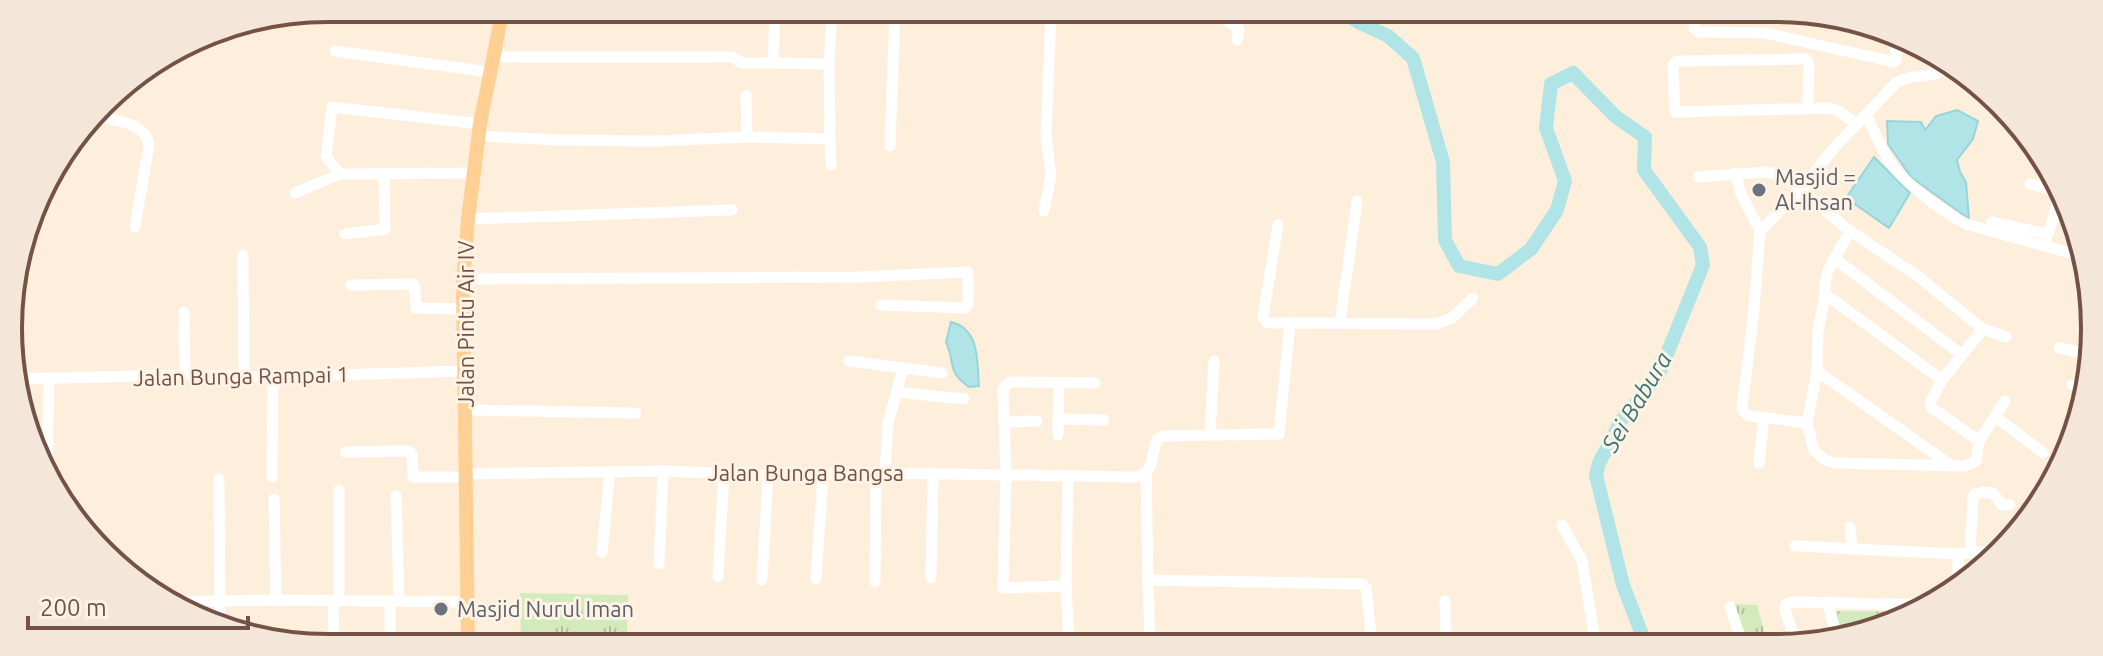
<svg xmlns="http://www.w3.org/2000/svg" width="2103" height="656" viewBox="0 0 2103 656" font-family="Ubuntu,sans-serif">
<style>
.grass{fill:url(#grass-tufts)}
.water{fill:#b1e4e7;stroke:#97d5da;stroke-width:2}
.lines{fill:none;stroke-linecap:round;stroke-linejoin:round}
.river{stroke:#b1e4e7;stroke-width:14}
.minor{stroke:#fff;stroke-width:11}
.major{stroke:#ffcf93;stroke-width:14}
.worship-dot{fill:#6b7280;stroke:#fff3e5;stroke-width:3}
.labels{text-anchor:middle;stroke-width:6;stroke-linejoin:round;paint-order:stroke}
.worship-label{font-size:22px;fill:#5b616d;stroke:#fff3e5;text-anchor:start}
.street-label{font-size:22px;fill:#745245;stroke:#fff3e5}
.water-label{font-size:24px;font-style:italic;fill:#38767c;stroke:#fff3e5}
.rim{fill:none;stroke:#745245;stroke-width:4}
</style>
<defs>
<pattern id="grass-tufts" width="24" height="20" patternUnits="userSpaceOnUse" patternTransform="scale(2)"><rect width="24" height="20" fill="#d3ebbc"/><path d="M3 7l-1-3M5 7V3M7 7l1-3M15 17l-1-3M17 17v-4M19 17l1-3" fill="none" stroke="#b0c19b"/></pattern>
</defs>
<rect width="100%" height="100%" fill="#feefdd"/>
<g class="grass">
<path d="M520,593L628,595L627,643L521,642Z"/>
<path d="M1733,604L1757,605L1768,645H1744Z"/>
<path d="M1833,611L1921,612L1916,615L1843,637Z"/>
</g>
<g class="water">
<path d="M1957,110L1978,121L1973,139L1957,160L1960,172L1966,182L1969,219L1911,177L1888,144L1887,121L1921,122L1925,130L1936,116Z"/>
<path d="M1874,157L1910,193L1889,228L1846,198Z"/>
<path d="M951,322C980,329 977,361 979,386L969,387C946,371 956,364 946,342Z"/>
</g>
<g class="lines">
<path class="river" d="M1342,12L1360,23L1388,36L1413,58L1443,162L1445,240L1459,266L1498,274L1531,249L1557,210L1565,181L1546,128L1551,84L1573,73L1616,117L1645,137L1644,170L1700,247L1703,265L1659,374L1621,421L1599,463L1596,475L1623,585L1646,645"/>
<g class="minor">
<path d="M1215,12L1239,29L1237,40"/>
<path d="M1694,14V28L1698,32L1765,33L1894,62L1896,60V38"/>
<path d="M335,51L489,72"/>
<path d="M493,57H732L742,63H773L775,10"/>
<path d="M773,63L829,64"/>
<path d="M746,96L747,137"/>
<path d="M1808,108L1809,64L1806,59L1677,61L1673,65L1675,112L1831,108L1838,111L1857,124"/>
<path d="M1866,115C1874,130 1880,146 1889,161C1903,182 1946,215 1969,225L2085,257"/>
<path d="M95,116C114,121 145,121 149,145L135,227"/>
<path d="M478,136L559,140L655,141L747,137L830,139L829,64L832,10"/>
<path d="M830,139L831,165"/>
<path d="M890,146L895,10"/>
<path d="M1735,173L1741,194L1760,231"/>
<path d="M340,174L326,157L332,107L480,124"/>
<path d="M1698,177L1765,172L1779,174L1801,190L1850,231L1916,275L1983,329L2006,337"/>
<path d="M2030,184L2056,191C2060,210 2048,227 2045,245"/>
<path d="M295,193L340,174L474,173"/>
<path d="M1044,211L1051,175L1046,135L1051,11"/>
<path d="M468,219L732,210"/>
<path d="M1992,222L2047,234"/>
<path d="M1278,225L1263,317L1267,323H1290"/>
<path d="M1850,231L1828,270L1825,283V294L1818,332L1817,371L1807,423L1814,450L1825,460L1835,463L1965,466L1976,461L1979,441L2005,401"/>
<path d="M345,234L385,229L384,174"/>
<path d="M243,255L244,376"/>
<path d="M1835,259L1962,355"/>
<path d="M464,279L859,277L968,272V304L965,308L881,305"/>
<path d="M351,285L413,284L415,287L416,308L463,309"/>
<path d="M1825,294L1942,380"/>
<path d="M184,312L185,375"/>
<path d="M1340,323L1357,201"/>
<path d="M2059,348L2089,354"/>
<path d="M849,361L942,373"/>
<path d="M1817,371L1952,466"/>
<path d="M17,379L185,375L273,377L464,371"/>
<path d="M2072,385L2089,388"/>
<path d="M897,392L964,399"/>
<path d="M465,410L636,413"/>
<path d="M1996,417L2043,453"/>
<path d="M1058,419L1104,420"/>
<path d="M1004,422L1037,421"/>
<path d="M1807,423L1752,416L1747,415L1742,409L1754,309L1760,231L1801,190L1834,148L1897,82C1914,72 1936,81 1950,64V61"/>
<path d="M1058,435L1059,383"/>
<path d="M1210,435L1214,361"/>
<path d="M1979,441L1932,408L1930,403L1942,380L1983,329"/>
<path d="M345,452L408,451L412,454L413,477H466"/>
<path d="M1759,463L1764,418"/>
<path d="M47,472L49,379"/>
<path d="M885,473L888,423L903,368"/>
<path d="M466,474L663,471L768,475L885,473L1135,477L1146,474"/>
<path d="M1068,476L1066,586L1069,644"/>
<path d="M272,477L273,377"/>
<path d="M219,479L220,623"/>
<path d="M396,496L399,601"/>
<path d="M274,499L276,600"/>
<path d="M1562,525L1582,561L1595,640L1594,645"/>
<path d="M1850,527L1852,549"/>
<path d="M1795,546L1958,554L2001,550"/>
<path d="M602,552L610,471"/>
<path d="M1970,553L1973,498L1975,494L1983,492L1993,493L2002,505H2010"/>
<path d="M659,564L663,471"/>
<path d="M718,577L724,473"/>
<path d="M931,578L933,473"/>
<path d="M816,579L823,475"/>
<path d="M762,580L768,475"/>
<path d="M1148,580L1150,644"/>
<path d="M875,582L876,474"/>
<path d="M1066,586L1003,588L1006,475L1003,389L1007,384L1012,382L1095,383"/>
<path d="M1957,588L1958,554"/>
<path d="M333,600L334,642"/>
<path d="M339,600V490"/>
<path d="M1445,601L1446,644"/>
<path d="M169,602L276,600L468,602"/>
<path d="M1827,602L1838,639"/>
<path d="M1730,607L1743,645"/>
<path d="M390,642V601"/>
<path d="M1372,644L1366,588L1362,584L1148,580L1146,474C1155,460 1152,452 1157,439L1164,436L1279,434L1290,323L1436,324L1452,318L1473,298"/>
<path d="M1797,645L1785,610L1786,604L1792,602L1932,605"/>
</g>
<path class="major" d="M468,642L463,284L468,219L480,124L503,9"/>
</g>
<g class="worship-dot">
<circle cx="1759" cy="190" r="8"/>
<circle cx="441" cy="609" r="8"/>
</g>
<g class="labels">
<g class="worship-label">
<text x="1775" y="185">Masjid =<tspan x="1775" dy="25">Al-Ihsan</tspan></text>
<text x="457" y="617">Masjid Nurul Iman</text>
</g>
<g class="street-label">
<text transform="translate(466 324) rotate(-90)" y="8">Jalan Pintu Air IV</text>
<text transform="translate(241 376) rotate(-1)" y="8">Jalan Bunga Rampai 1</text>
<text x="806" y="481">Jalan Bunga Bangsa</text>
</g>
<g class="water-label">
<text transform="translate(1637 402) rotate(-59)" y="8">Sei Babura</text>
</g>
</g>
<path d="M0 0H2103V656H0ZM328 22H1775A306 306 0 0 1 2081 328V328A306 306 0 0 1 1775 634H328A306 306 0 0 1 22 328V328A306 306 0 0 1 328 22Z" fill="#f4e6d8" fill-rule="evenodd"/>
<path class="rim" d="M328 22H1775A306 306 0 0 1 2081 328V328A306 306 0 0 1 1775 634H328A306 306 0 0 1 22 328V328A306 306 0 0 1 328 22Z"/>
<path d="M28 616v12h220v-12" fill="none" stroke="#745245" stroke-width="4"/>
<text x="40" y="616" font-size="24" fill="#745245" stroke="#fff3e5" stroke-width="6" paint-order="stroke">200 m</text>
</svg>
